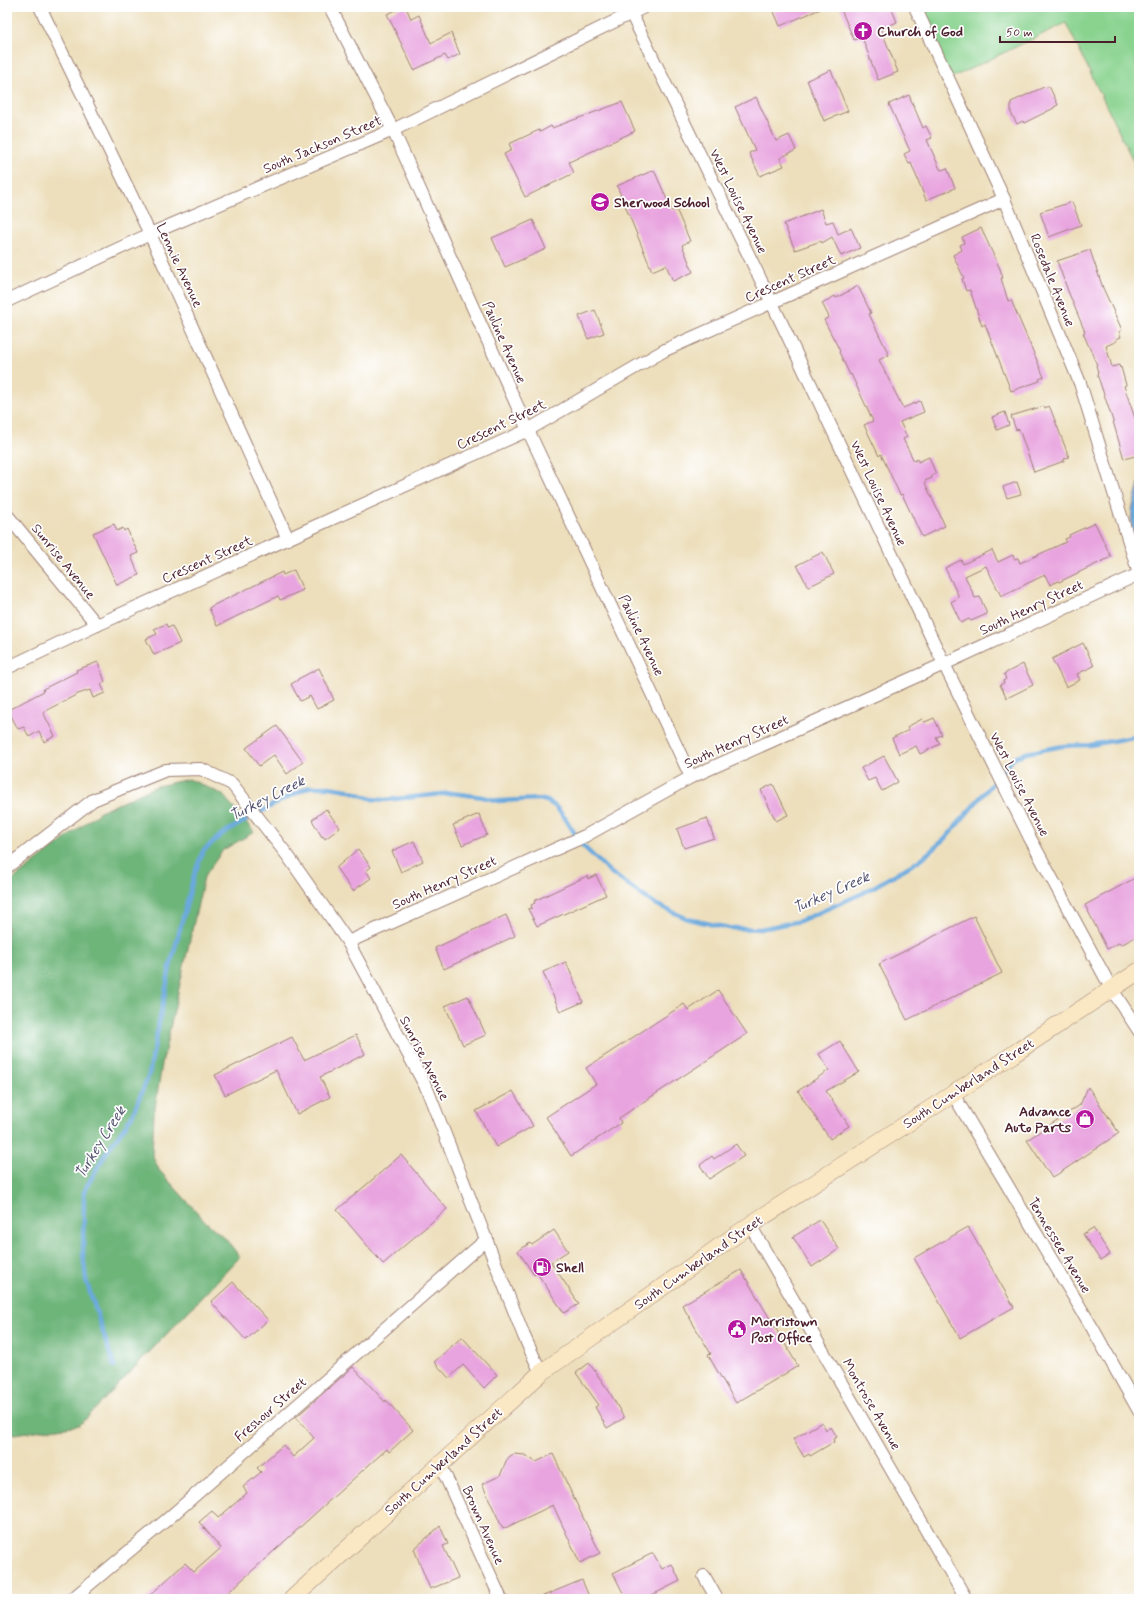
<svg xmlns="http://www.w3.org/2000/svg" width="1146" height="1606" viewBox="0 0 1146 1606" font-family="Mynerve,sans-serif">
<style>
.green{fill:#89d38f;stroke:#6a795d}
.forest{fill:#6eb57a;stroke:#5c6a52}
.water{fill:#6ba9dd;stroke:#5a6484}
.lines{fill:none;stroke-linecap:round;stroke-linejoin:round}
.stream{stroke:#6ba9dd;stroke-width:4.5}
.building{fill:#e8a4df}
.street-casing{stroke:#9c7f74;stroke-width:14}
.secondary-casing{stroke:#9c7f74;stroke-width:18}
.street{stroke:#fff;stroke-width:12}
.secondary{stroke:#fae7c3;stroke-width:17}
.labels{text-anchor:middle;stroke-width:3.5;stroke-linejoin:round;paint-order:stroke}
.poi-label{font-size:14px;font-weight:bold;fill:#4a1f2b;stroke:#fff;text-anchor:start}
.street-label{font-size:14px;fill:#4a1f2b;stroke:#fff}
.water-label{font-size:15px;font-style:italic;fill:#575672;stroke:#fff}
</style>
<rect width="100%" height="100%" fill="#fff"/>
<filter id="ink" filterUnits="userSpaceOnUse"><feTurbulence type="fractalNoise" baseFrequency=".025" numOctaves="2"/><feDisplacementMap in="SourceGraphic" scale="8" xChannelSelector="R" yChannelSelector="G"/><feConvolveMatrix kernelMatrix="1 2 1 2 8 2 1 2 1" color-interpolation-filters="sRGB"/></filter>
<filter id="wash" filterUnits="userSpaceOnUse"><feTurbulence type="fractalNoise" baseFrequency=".012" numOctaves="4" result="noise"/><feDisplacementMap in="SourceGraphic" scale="16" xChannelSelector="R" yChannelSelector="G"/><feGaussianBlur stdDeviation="0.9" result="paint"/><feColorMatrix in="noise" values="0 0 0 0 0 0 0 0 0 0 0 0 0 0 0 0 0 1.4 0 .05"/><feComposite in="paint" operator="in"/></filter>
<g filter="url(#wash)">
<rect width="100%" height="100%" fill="#eddfbc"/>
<path class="green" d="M915,7H1139V173L1066,23L949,79Z"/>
<path class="forest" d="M189,779L222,794L254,832L223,850L204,877L162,1064L154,1114L152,1154L159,1170L206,1222L226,1239L240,1257L80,1425L14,1434L7,1432V884L100,812L157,786Z"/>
<path class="water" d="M1139,483V553L1138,554L1131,531L1132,510Z"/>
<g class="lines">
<path class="stream" d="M114,1366L86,1280L83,1254L84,1191L106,1153L132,1116L149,1074L170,967L194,875L203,851L222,834L280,801L309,787H329L348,790L372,799L385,800L452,793L483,797L499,801L539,799L547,801L555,806L565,818L582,845L610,872L653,903L688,919L729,928L760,929L800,921L863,893L920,860L945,839L1014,758L1026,753L1063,746L1090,745L1139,736"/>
</g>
<g id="blocks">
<g class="building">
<path d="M403,7H406L411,19L419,15L431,43L451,33L460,54L448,60L445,55L414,70L387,14Z"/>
<path d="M772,7H825L780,26Z"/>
<path d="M840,7H891L897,22L881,29L898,72L878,80L862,37L854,40Z"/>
<path d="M831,70L848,111L824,121L807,80Z"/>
<path d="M1049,86L1058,105L1054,107V108L1024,123L1023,121L1017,124L1011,113V102L1044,87L1045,88Z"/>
<path d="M909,95L923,128L926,126L932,138L927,140L940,169L942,170L947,168L955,188L926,200L911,163L909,164L904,154L910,151L889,104Z"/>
<path d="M756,97L776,141L789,135L796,150L780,158L784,166L760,176L749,153L755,150L735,107Z"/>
<path d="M622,102L635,131L569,162L574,173L525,197L504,154L512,150L509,144L539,130L540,132L551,126L552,128Z"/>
<path d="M654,170L672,211L676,209L690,241L682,245L693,272L673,281L666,265L652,271L617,186Z"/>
<path d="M1072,202L1081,225L1049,237L1040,212Z"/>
<path d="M821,209L826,223L833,221L838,234L851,228L860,248L841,256L832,237L822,243L821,241L795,250L784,224Z"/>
<path d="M533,220L546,249L505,267L492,238Z"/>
<path d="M981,228L1000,269L1003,278H1001L1008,301L1011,300L1044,377L1039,379L1040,381L1011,391L985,324L982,326L970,290L966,291L962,279L964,278L953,255L962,250L960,245L964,243L962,237Z"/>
<path d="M1090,250L1103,288L1122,330L1119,332L1121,337L1116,339L1117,341L1106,346L1112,367L1119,365L1120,368L1121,367L1126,385L1124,386L1139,430V455L1124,459L1112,418L1097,374L1098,373L1096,365H1097L1083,333L1085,332L1068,291L1057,261Z"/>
<path d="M858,286L871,313L869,314L889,355L879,360L903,408L920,401L924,412L900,422L907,437L903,439L914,461L918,459V462L929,457L936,474L931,476L932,478L925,481V483L945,526L922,537L902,494L900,495L881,454L879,456L864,425L873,421L851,374L850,375L839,352L840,351L824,320L829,317L822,303L835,296L836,298Z"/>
<path d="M595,310L604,333L588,339L579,316Z"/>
<path d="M1044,406L1045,408L1049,406L1051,410L1069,457L1064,459V461L1034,472L1019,429L1016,430L1011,416Z"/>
<path d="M1005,412L1009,425L997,430L992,417Z"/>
<path d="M1017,482L1021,494L1007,498L1003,487Z"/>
<path d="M1095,523L1111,557L1059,582L1058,581L1050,585L1045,575L1001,596L986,566L965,576L975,598L980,597L987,614L971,621L969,619L961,623L951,602L959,597L945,568L961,560L963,564L992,550L998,562L1013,555L1014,559L1018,558L1020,563L1066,542L1065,539L1070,537L1069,535Z"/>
<path d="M114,524L117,531L123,528L124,531L127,529L138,553L131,556L139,575L117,585L93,533Z"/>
<path d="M823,552L834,574L808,587L797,565Z"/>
<path d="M294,570L303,590L280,600L278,596L217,626L209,608L210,607L282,572L283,575Z"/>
<path d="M166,624L168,628L172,626L180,643L154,655L146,639L157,634L154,629Z"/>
<path d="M1083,643L1094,666L1077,674L1080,680L1066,687L1052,659Z"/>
<path d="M98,662L105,682L101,684L105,693L93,698L90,690L78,694L43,712L55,736L44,742L39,731L29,737L24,727L18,729L8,710L44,691L43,689L77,672L76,670Z"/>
<path d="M1023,664L1033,685L1007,698L1000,685L1004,683L1003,681L1006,679L1004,674Z"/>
<path d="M319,668L334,700L317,709L310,696L300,701L291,684L298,680V679Z"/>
<path d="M934,718L942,735L936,737L940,744L920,754L916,746L899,754L892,738L909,730L907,727L922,719L925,722Z"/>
<path d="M277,726L303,762L287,774L274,755L259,766L246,748Z"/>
<path d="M884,756L898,782L882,791L875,778L868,781L861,768Z"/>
<path d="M773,784L788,815L776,821L761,790Z"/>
<path d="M326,809L340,828L325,839L323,836L322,837L312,820Z"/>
<path d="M479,814L487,835L462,845L453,825Z"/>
<path d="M707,818L714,838L684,848L677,829Z"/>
<path d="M414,841L423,861L401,872L392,851Z"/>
<path d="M358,849L371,867L366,871L371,878L353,891L336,868Z"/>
<path d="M596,875L606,895L537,926L528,909L532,908L531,905L535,903L534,901L587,876L588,879Z"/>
<path d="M1139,876V935L1121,945L1119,943L1107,949L1085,905Z"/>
<path d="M506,915L515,936L444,969L435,948Z"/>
<path d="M974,916L1002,973L907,1020L879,964Z"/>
<path d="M566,962L583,1002L560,1012L543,972Z"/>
<path d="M718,990L747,1034L619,1118L621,1123L571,1156L546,1117L596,1084L586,1068L684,1004L688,1010Z"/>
<path d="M468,996L486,1035L463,1045L445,1006Z"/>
<path d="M356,1035L365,1054L320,1077L330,1097L297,1114L276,1070L225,1095L215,1075L292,1037L304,1060Z"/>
<path d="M840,1041L859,1072L826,1091L849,1126L830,1139L798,1091L829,1070L819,1054Z"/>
<path d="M1088,1087L1119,1133L1052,1178L1027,1140L1080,1105Z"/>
<path d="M513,1091L533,1126L496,1147L476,1111Z"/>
<path d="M736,1144L744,1156L709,1179L700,1165L712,1156L714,1159Z"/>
<path d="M401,1155L447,1209L383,1264L337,1210Z"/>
<path d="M820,1220L839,1249L812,1267L793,1237Z"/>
<path d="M968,1227L1014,1307L960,1338L914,1258Z"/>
<path d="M1093,1228L1110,1254L1100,1260L1083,1234Z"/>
<path d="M554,1230L568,1251L551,1262L579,1304L564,1313L537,1273L534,1275L518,1251L530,1243L532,1245Z"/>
<path d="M741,1270L798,1366L736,1403L708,1355L711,1354L682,1305Z"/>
<path d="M233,1282L268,1320L246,1340L211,1302Z"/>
<path d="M462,1337L497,1375L484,1388L463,1365L449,1378L434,1362Z"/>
<path d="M589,1363L609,1391L624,1418L607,1428L595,1407L599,1405L576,1373Z"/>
<path d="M353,1367L385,1402L386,1400L413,1430L389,1452L387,1449L362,1471L221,1599H146L185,1563L194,1572L221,1548L199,1522L212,1511L218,1518L247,1493L243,1487L261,1472L257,1468L283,1445L293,1457L314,1438L296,1417Z"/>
<path d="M822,1422L826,1430L831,1427L837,1437L833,1439L834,1442L810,1456L809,1454L804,1457L793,1439Z"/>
<path d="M514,1454L525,1455L536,1462L553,1454L600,1553L580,1563L553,1505L503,1529L482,1484L500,1476L506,1461L510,1456Z"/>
<path d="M440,1526L448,1544L443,1546L458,1578L430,1589L414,1549Z"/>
<path d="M653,1553L662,1569L672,1564L680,1581L644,1599H626L613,1573Z"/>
<path d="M582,1580L590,1599H536Z"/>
</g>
</g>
</g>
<g filter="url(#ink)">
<use href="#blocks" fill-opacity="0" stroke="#9c7f74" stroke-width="1"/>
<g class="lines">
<defs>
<g id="street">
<path d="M40,7L150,234L288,539"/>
<path d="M330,7L393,130L528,430L691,777"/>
<path d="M628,7L772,303L944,664L1030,838L1111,988L1139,1031"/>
<path d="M915,7L1004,199L1080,383L1139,574"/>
<path d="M7,301L150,234L393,130L644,7"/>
<path d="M7,515L97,625"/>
<path d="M7,668L97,625L528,430L665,350L1004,199"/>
<path d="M7,867L93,800L166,770L201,769L232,784L288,856L348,942L427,1089L524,1336L541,1373"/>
<path d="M348,942L585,836L691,777L944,664L1139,574"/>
<path d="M953,1094L1093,1329L1139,1411"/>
<path d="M750,1225L966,1599"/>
<path d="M440,1464L501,1599"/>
<path d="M704,1576L717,1599"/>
<path d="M72,1599L170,1517L487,1239"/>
</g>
<path id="secondary" d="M292,1599L541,1373L750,1225L953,1094L1139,971"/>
</defs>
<use href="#street" class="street-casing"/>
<use href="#secondary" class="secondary-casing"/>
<use href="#street" class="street"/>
<use href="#secondary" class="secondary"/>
</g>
</g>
<defs>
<symbol id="church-disc" viewBox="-11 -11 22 22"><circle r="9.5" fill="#b5179e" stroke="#fff"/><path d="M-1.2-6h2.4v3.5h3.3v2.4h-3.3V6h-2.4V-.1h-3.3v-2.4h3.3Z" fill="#fff"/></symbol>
<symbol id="school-disc" viewBox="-11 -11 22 22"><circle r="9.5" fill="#b5179e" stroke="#fff"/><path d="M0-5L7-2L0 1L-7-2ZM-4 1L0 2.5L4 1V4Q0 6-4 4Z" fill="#fff"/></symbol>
<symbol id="shop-disc" viewBox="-11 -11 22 22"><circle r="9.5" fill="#b5179e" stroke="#fff"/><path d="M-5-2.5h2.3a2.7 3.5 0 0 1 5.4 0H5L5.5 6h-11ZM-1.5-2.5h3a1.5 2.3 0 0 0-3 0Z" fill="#fff"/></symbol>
<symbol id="fuel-disc" viewBox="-11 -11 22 22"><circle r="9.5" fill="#b5179e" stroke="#fff"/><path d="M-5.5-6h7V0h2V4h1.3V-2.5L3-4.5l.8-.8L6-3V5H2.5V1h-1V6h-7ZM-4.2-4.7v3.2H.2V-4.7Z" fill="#fff"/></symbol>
<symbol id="civic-disc" viewBox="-11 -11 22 22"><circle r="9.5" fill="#b5179e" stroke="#fff"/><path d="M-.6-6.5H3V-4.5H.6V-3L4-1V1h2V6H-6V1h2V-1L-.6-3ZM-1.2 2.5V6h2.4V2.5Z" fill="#fff"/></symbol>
</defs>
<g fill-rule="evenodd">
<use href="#church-disc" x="852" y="20" width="22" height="22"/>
<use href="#school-disc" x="589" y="191" width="22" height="22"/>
<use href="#shop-disc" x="1074" y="1108" width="22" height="22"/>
<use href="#fuel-disc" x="531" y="1256" width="22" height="22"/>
<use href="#civic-disc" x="726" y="1318" width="22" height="22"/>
</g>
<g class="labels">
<g class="poi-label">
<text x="877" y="36">Church of God</text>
<text x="614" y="207">Sherwood School</text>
<text x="1071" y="1116" text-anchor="end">Advance<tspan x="1071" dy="16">Auto Parts</tspan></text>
<text x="556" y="1272">Shell</text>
<text x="751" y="1326">Morristown<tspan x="751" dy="16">Post Office</tspan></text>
</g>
<g class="street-label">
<text transform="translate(322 144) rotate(-23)" y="5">South Jackson Street</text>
<text transform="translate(739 201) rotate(64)" y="5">West Louise Avenue</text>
<text transform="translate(180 265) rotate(65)" y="5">Lennie Avenue</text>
<text transform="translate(790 278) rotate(-24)" y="5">Crescent Street</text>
<text transform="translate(1053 280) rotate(68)" y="5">Rosedale Avenue</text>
<text transform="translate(505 342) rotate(66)" y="5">Pauline Avenue</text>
<text transform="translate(501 424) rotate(-26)" y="5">Crescent Street</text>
<text transform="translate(879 493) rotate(65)" y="5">West Louise Avenue</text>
<text transform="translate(207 559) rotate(-24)" y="5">Crescent Street</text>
<text transform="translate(64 561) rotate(51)" y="5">Sunrise Avenue</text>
<text transform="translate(1031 607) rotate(-25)" y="5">South Henry Street</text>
<text transform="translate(642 635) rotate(65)" y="5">Pauline Avenue</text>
<text transform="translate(736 741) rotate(-24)" y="5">South Henry Street</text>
<text transform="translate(1020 784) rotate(63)" y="5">West Louise Avenue</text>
<text transform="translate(444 882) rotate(-24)" y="5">South Henry Street</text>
<text transform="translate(425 1058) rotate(63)" y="5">Sunrise Avenue</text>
<text transform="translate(968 1083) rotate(-33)" y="5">South Cumberland Street</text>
<text transform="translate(1060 1245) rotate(59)" y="5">Tennessee Avenue</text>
<text transform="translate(698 1262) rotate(-35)" y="5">South Cumberland Street</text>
<text transform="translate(872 1404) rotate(60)" y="5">Montrose Avenue</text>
<text transform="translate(270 1409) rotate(-41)" y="5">Freshour Street</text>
<text transform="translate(443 1461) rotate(-42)" y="5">South Cumberland Street</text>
<text transform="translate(484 1525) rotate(66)" y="5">Brown Avenue</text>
</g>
<g class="water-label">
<text transform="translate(267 798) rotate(-27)" y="5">Turkey Creek</text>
<text transform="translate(831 892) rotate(-24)" y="5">Turkey Creek</text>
<text transform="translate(100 1142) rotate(-58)" y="5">Turkey Creek</text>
</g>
</g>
<rect width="1146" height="1606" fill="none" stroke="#fff" stroke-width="24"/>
<path d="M1000 36v6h115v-6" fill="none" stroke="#4a1f2b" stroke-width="2"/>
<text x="1006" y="36" font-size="12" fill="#4a1f2b" stroke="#ffffff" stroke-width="3" paint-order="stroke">50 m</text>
</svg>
